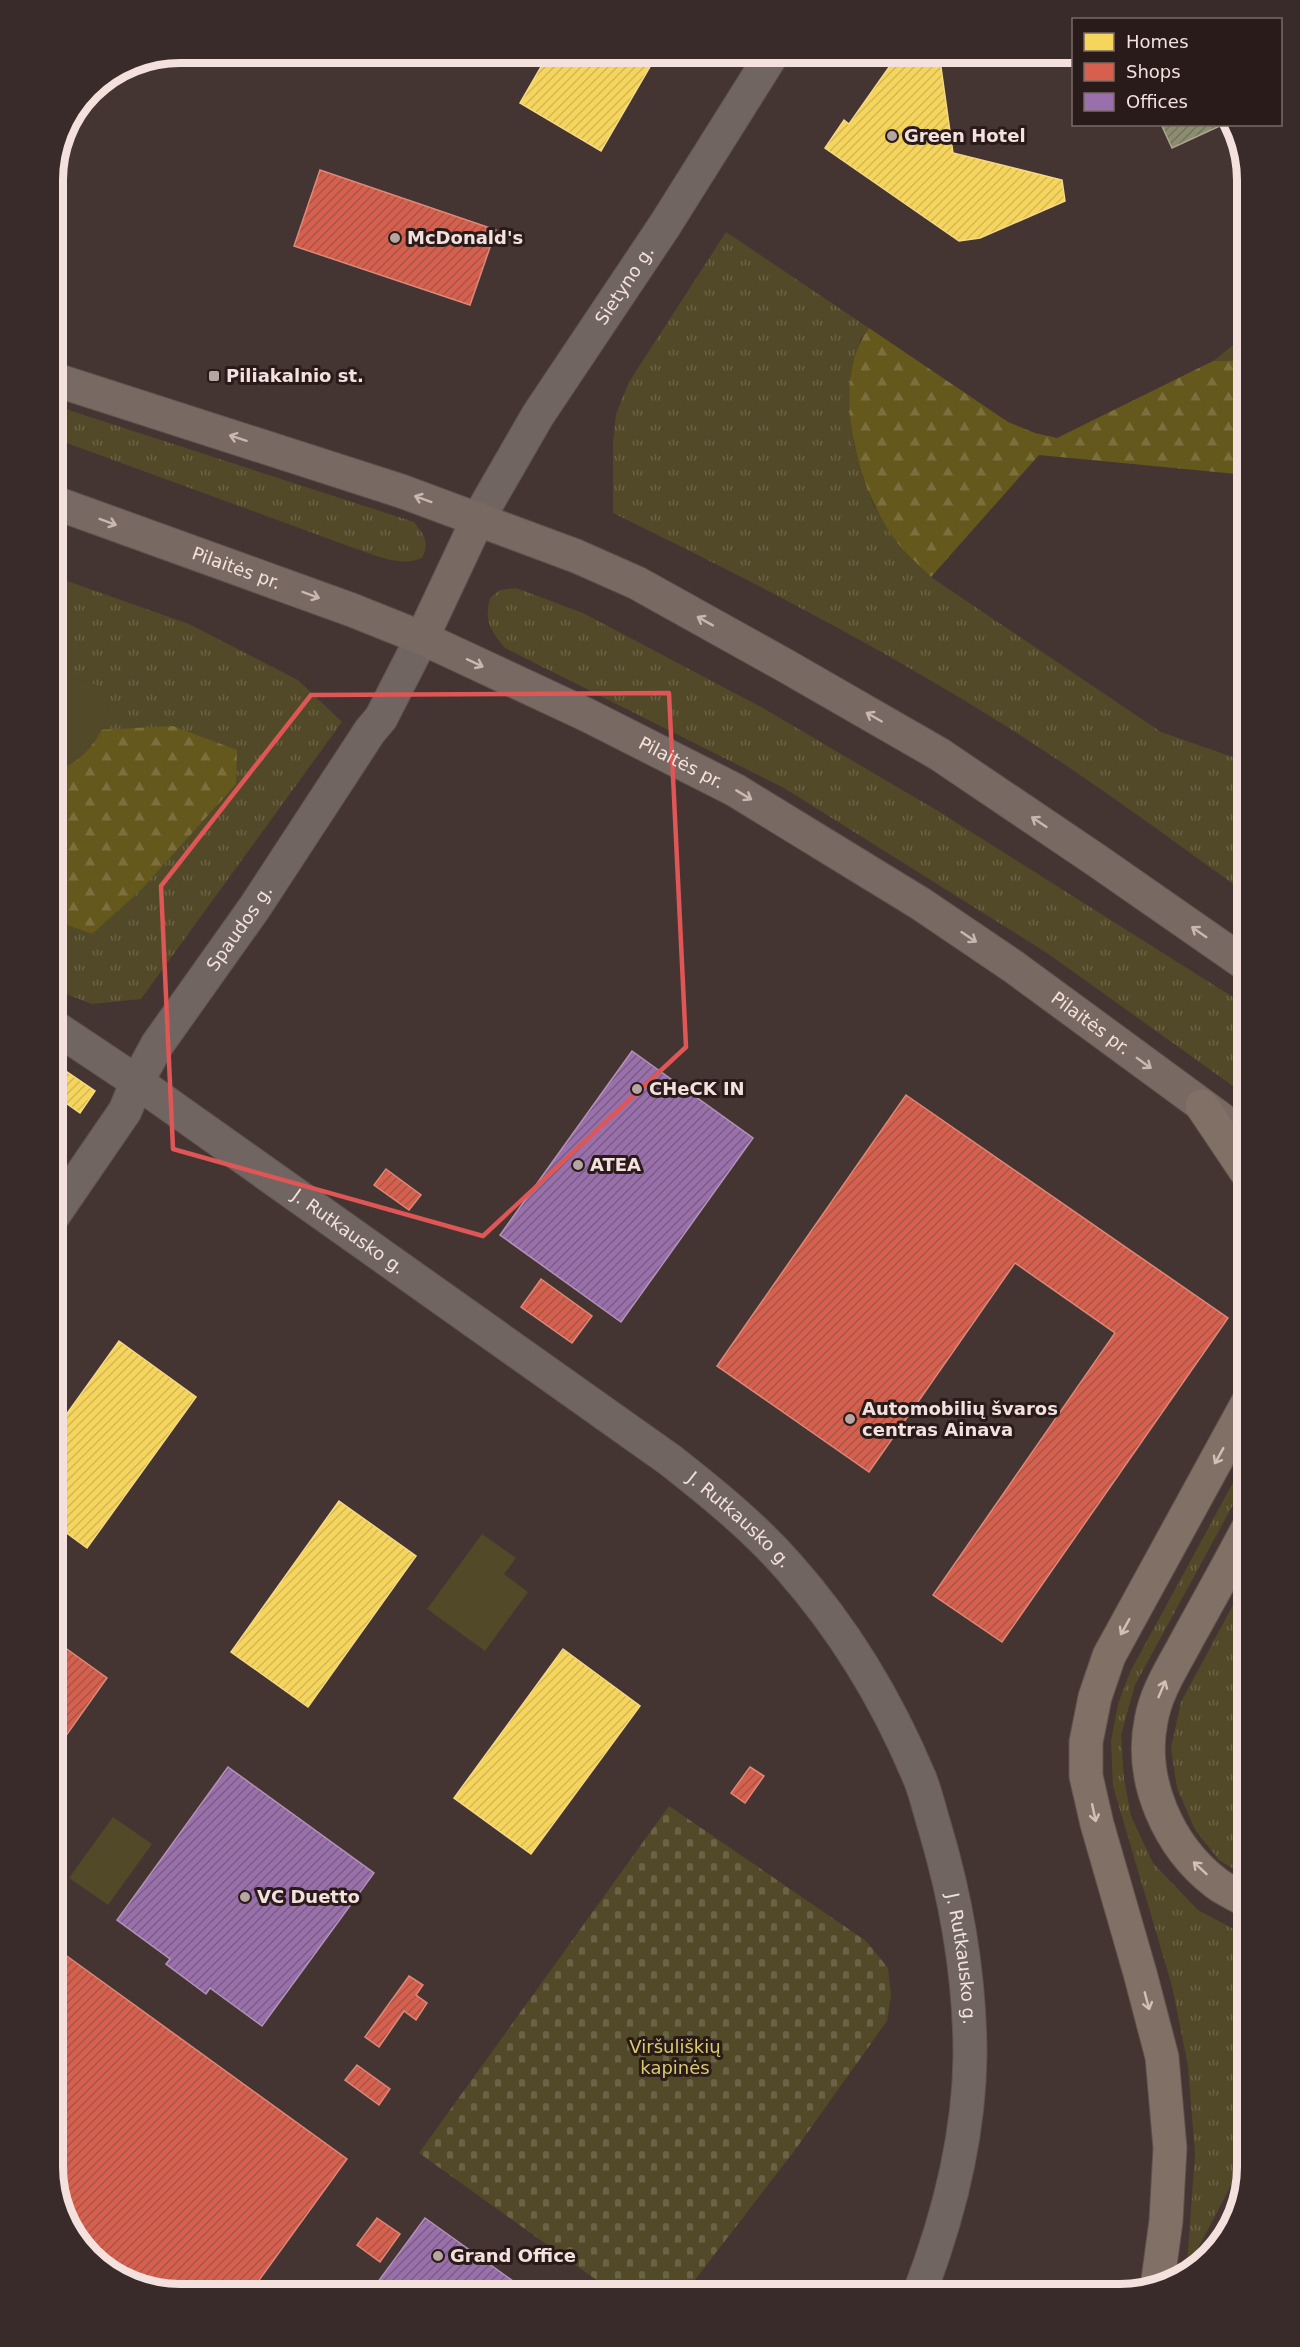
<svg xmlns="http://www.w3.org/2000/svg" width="1300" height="2347" viewBox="0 0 1300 2347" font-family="'DejaVu Sans',sans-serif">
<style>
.grass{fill:url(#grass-tufts)}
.forest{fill:url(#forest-firs)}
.cemetery{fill:url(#cemetery-stones)}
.green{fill:#514927}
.homes{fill:url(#homes-hatch);stroke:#f5d983;stroke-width:1.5}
.shops{fill:url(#shops-hatch);stroke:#df8778;stroke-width:1.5}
.offices{fill:url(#offices-hatch);stroke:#b492ba;stroke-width:1.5}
.industry{fill:url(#industry-hatch);stroke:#aba68f;stroke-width:1.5}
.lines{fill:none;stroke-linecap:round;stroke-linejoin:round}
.street-casing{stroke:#5e514e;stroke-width:35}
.primary-casing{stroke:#5e514e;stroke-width:35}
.highway-casing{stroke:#5e514e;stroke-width:35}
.street{stroke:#716562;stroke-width:33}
.primary{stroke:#786962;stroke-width:33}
.highway{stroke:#817065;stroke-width:33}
.oneway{stroke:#c9b7b2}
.oneway2{stroke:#d2bfb9}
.marked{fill:none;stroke:#de5655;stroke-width:4.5;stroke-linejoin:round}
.poi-dot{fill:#b6a5a1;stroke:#281b19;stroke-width:2}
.labels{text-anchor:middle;stroke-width:6;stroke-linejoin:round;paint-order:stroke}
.poi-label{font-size:18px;font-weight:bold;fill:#f4e1dd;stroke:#281b19;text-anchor:start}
.street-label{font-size:18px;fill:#f4e1dd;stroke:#281b19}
.park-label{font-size:18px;fill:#dbcb6c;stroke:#281b19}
.rim{fill:none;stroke:#f4e1dd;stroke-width:8}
</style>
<defs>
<pattern id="grass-tufts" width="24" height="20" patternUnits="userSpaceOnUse" patternTransform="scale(1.5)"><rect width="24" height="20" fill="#514927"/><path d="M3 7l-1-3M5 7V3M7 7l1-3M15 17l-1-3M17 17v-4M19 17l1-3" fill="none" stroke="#6b6346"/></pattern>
<pattern id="forest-firs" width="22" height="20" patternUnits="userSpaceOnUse" patternTransform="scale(1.5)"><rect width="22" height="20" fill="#64581c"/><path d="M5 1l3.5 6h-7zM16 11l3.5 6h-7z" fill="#7b703d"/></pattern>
<pattern id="cemetery-stones" width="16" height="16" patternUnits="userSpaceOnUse" patternTransform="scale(1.5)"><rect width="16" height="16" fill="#514927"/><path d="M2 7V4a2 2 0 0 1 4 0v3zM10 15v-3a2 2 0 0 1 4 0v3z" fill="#6b6346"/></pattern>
<pattern id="homes-hatch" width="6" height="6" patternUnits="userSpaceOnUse" patternTransform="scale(1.5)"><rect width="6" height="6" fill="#f6d55c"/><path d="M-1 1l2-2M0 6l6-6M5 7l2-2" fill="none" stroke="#d3b857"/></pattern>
<pattern id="shops-hatch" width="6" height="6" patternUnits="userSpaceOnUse" patternTransform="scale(1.5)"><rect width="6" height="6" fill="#d6604d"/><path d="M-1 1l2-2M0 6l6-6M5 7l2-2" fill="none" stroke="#a55649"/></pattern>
<pattern id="offices-hatch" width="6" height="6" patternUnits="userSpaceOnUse" patternTransform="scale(1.5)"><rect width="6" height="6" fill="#9970ab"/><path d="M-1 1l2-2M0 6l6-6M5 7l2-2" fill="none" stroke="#795e81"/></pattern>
<pattern id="industry-hatch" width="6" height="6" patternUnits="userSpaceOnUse" patternTransform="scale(1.5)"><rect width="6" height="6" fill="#8c8c6e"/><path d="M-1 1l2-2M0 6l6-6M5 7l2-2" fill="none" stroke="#75735f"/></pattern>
</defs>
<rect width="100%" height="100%" fill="#443532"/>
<g class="grass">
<path d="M726,232L869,328L860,340L853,443L873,504L894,538L931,577L1161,732L1247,762V894C1154,827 1061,758 962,699C849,631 732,571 613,513V443L616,414L629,382Z"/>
<path d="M1247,326V360L1213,361L1241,339Z"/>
<path d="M53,405L414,522C424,535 430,542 422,558C399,568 373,554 351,547L53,438Z"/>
<path d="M53,576L189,624L298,680L342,722L141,999L92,1004L53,989V920L92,934L58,732L53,722Z"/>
<path d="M516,588L583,613L761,707L938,811L1247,1006V1096L1047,953L784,788L505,648C490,630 484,620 490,598L500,590Z"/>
<path d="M1247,1457V1479L1135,1685L1121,1735L1124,1779L1131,1816L1153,1863L1198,1910L1241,1933L1247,1935V2155L1194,2256L1187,2265L1195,2154L1188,2066L1172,1986L1113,1786L1111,1741L1118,1704L1130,1672Z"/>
<path d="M1247,1579V1877L1219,1860L1195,1830L1177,1788L1171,1748L1181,1702Z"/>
</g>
<g class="forest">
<path d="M869,328L1008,422L1035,433L1057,438L1213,361L1247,360V475L1039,455L931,577C918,564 903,551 893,537C857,486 829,382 869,328Z"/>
<path d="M53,722L58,732L173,726L237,750L236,784L141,890L92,934L53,920Z"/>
</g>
<path class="cemetery" d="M669,1806L866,1941L888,1968L891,1995L887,2021L795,2150L684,2294H616L419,2153Z"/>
<g class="green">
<path d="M74,678L94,684L109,695C110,730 86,762 53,772V681Z"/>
<path d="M482,1534L516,1558L504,1574L528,1592L485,1651L427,1609Z"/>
<path d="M113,1817L152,1844L108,1905L69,1878Z"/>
</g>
<g class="homes">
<path d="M549,53H658L601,151L520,103Z"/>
<path d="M899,53H939L953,153L1062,180L1065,201L980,238L959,241L825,148L844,120L849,124Z"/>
<path d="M60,1067L95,1091L80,1113L53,1094V1077Z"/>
<path d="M119,1341L196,1397L87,1548L53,1523V1433Z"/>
<path d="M339,1501L416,1556L308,1707L231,1652Z"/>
<path d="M563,1649L640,1706L531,1854L454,1798Z"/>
</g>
<g class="shops">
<path d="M320,170L496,230L470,305L294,246Z"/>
<path d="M906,1095L1228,1318L1002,1642L933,1595L1115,1333L1015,1263L869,1472L717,1366Z"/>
<path d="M386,1169L421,1195L409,1210L374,1185Z"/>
<path d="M541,1279L592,1316L572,1343L521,1307Z"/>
<path d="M53,1639L107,1678L53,1754Z"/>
<path d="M750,1767L764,1776L745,1803L731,1793Z"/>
<path d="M53,1946L347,2159L249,2294H172L109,2273L62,2216L52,2167Z"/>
<path d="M409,1976L423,1985L416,1995L427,2003L416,2020L404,2011L379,2047L365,2037Z"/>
<path d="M357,2065L390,2089L379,2105L345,2080Z"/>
<path d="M377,2218L400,2234L380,2262L357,2245Z"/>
</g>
<g class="offices">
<path d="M632,1051L753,1138L621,1322L500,1235Z"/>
<path d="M228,1767L374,1873L262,2026L210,1988L206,1994L166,1964L170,1959L117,1920Z"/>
<path d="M425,2218L531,2294H369Z"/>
</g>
<path class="industry" d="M1161,124H1224L1172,148Z"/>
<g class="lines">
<defs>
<g id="street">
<path id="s1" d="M478,519L538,415L665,225L773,53"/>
<path id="s2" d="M53,1026L137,1082L670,1460C712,1493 754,1527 789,1567C844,1629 888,1702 920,1779C926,1794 930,1812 935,1828C957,1902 970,1979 970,2056C969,2138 948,2219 919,2294"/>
<path id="s3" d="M53,1216L125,1111L137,1082L157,1045L255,907L370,731L381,718L422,638"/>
</g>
<g id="primary">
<path d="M53,379L401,491L576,556L637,583L786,666L939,754L1096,860L1247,965"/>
<path id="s4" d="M53,502L352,610L422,638L587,715L735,790L921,904L1014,967L1247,1138"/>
<path d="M422,638L478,519"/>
</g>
<g id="highway">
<path d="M1202,1106L1247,1173"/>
<path d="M1247,1901C1237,1895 1225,1890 1216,1883C1169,1847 1139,1781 1151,1721C1156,1691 1174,1665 1188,1638C1208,1602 1228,1566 1247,1530"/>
<path d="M1157,2287L1166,2221L1170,2148L1162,2057L1140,1973L1097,1824L1086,1776V1742L1095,1697L1109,1656L1247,1404"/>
</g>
</defs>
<use href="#street" class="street-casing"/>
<use href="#primary" class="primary-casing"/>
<use href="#highway" class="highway-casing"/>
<use href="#street" class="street"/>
<use href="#primary" class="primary"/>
<use href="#highway" class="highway"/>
</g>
<defs><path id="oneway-shaft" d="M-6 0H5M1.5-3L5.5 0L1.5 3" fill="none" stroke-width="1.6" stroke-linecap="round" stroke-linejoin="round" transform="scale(1.5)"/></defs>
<g class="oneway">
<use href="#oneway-shaft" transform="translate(238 438) rotate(-162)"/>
<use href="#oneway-shaft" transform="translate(423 499) rotate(-160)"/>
<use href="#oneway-shaft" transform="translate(108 522) rotate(20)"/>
<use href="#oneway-shaft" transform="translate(311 595) rotate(20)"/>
<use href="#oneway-shaft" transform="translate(705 621) rotate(-151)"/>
<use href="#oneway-shaft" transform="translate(475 663) rotate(25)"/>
<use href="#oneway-shaft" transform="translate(874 717) rotate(-150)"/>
<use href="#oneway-shaft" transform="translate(744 795) rotate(31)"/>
<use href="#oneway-shaft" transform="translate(1039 822) rotate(-146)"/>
<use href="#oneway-shaft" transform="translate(1199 932) rotate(-145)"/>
<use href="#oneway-shaft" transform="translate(969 937) rotate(34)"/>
<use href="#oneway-shaft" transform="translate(1144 1063) rotate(36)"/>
</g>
<g class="oneway2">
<use href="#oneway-shaft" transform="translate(1219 1456) rotate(119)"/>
<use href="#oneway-shaft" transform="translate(1125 1627) rotate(119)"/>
<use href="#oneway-shaft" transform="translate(1162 1689) rotate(-67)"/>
<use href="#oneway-shaft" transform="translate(1094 1813) rotate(78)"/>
<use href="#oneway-shaft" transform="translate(1200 1868) rotate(-137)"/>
<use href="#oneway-shaft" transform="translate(1147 2001) rotate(75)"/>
</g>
<path class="marked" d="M669,693L686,1047L483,1236L173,1149L161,886L311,695Z"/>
<g class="poi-dot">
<circle cx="892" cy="136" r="6"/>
<circle cx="395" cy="238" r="6"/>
<rect x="208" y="370" width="12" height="12" rx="3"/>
<circle cx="637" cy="1089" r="6"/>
<circle cx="578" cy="1165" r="6"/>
<circle cx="850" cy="1419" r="6"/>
<circle cx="245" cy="1897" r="6"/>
<circle cx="438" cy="2256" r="6"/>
</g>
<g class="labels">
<g class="poi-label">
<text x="904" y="142">Green Hotel</text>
<text x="407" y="244">McDonald's</text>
<text x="226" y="382">Piliakalnio st.</text>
<text x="649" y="1095">CHeCK IN</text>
<text x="590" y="1171">ATEA</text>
<text x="862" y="1415">Automobilių švaros<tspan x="862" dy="21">centras Ainava</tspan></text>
<text x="257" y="1903">VC Duetto</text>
<text x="450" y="2262">Grand Office</text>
</g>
<g class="street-label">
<text dy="6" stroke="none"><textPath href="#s1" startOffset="276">Sietyno g.</textPath></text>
<text dy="6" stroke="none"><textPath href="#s4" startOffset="195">Pilaitės pr.</textPath></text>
<text dy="6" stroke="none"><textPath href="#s4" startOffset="681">Pilaitės pr.</textPath></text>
<text dy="6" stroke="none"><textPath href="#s3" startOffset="344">Spaudos g.</textPath></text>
<text dy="6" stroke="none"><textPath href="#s4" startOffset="1167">Pilaitės pr.</textPath></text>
<text dy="6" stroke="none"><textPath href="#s2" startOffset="360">J. Rutkausko g.</textPath></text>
<text dy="6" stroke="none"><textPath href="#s2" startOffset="846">J. Rutkausko g.</textPath></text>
<text dy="6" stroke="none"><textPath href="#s2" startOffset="1350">J. Rutkausko g.</textPath></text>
</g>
<g class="park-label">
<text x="675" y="2053">Viršuliškių<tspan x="675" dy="21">kapinės</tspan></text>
</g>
</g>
<path d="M0 0H1300V2347H0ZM180 63H1120A117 117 0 0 1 1237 180V2167A117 117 0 0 1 1120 2284H180A117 117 0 0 1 63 2167V180A117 117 0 0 1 180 63Z" fill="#382b29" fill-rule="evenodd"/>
<path class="rim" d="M180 63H1120A117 117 0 0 1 1237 180V2167A117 117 0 0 1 1120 2284H180A117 117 0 0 1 63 2167V180A117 117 0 0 1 180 63Z"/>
<rect x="1072" y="18" width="210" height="108" fill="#281b19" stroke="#7a6a67" stroke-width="1.5"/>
<rect x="1084" y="33" width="30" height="18" fill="#f6d55c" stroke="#7a6a67" stroke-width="1.5"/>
<text x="1126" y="48" font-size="18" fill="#f4e1dd">Homes</text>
<rect x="1084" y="63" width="30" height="18" fill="#d6604d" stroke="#7a6a67" stroke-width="1.5"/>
<text x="1126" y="78" font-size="18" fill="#f4e1dd">Shops</text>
<rect x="1084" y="93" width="30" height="18" fill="#9970ab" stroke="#7a6a67" stroke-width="1.5"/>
<text x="1126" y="108" font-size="18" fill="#f4e1dd">Offices</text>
</svg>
